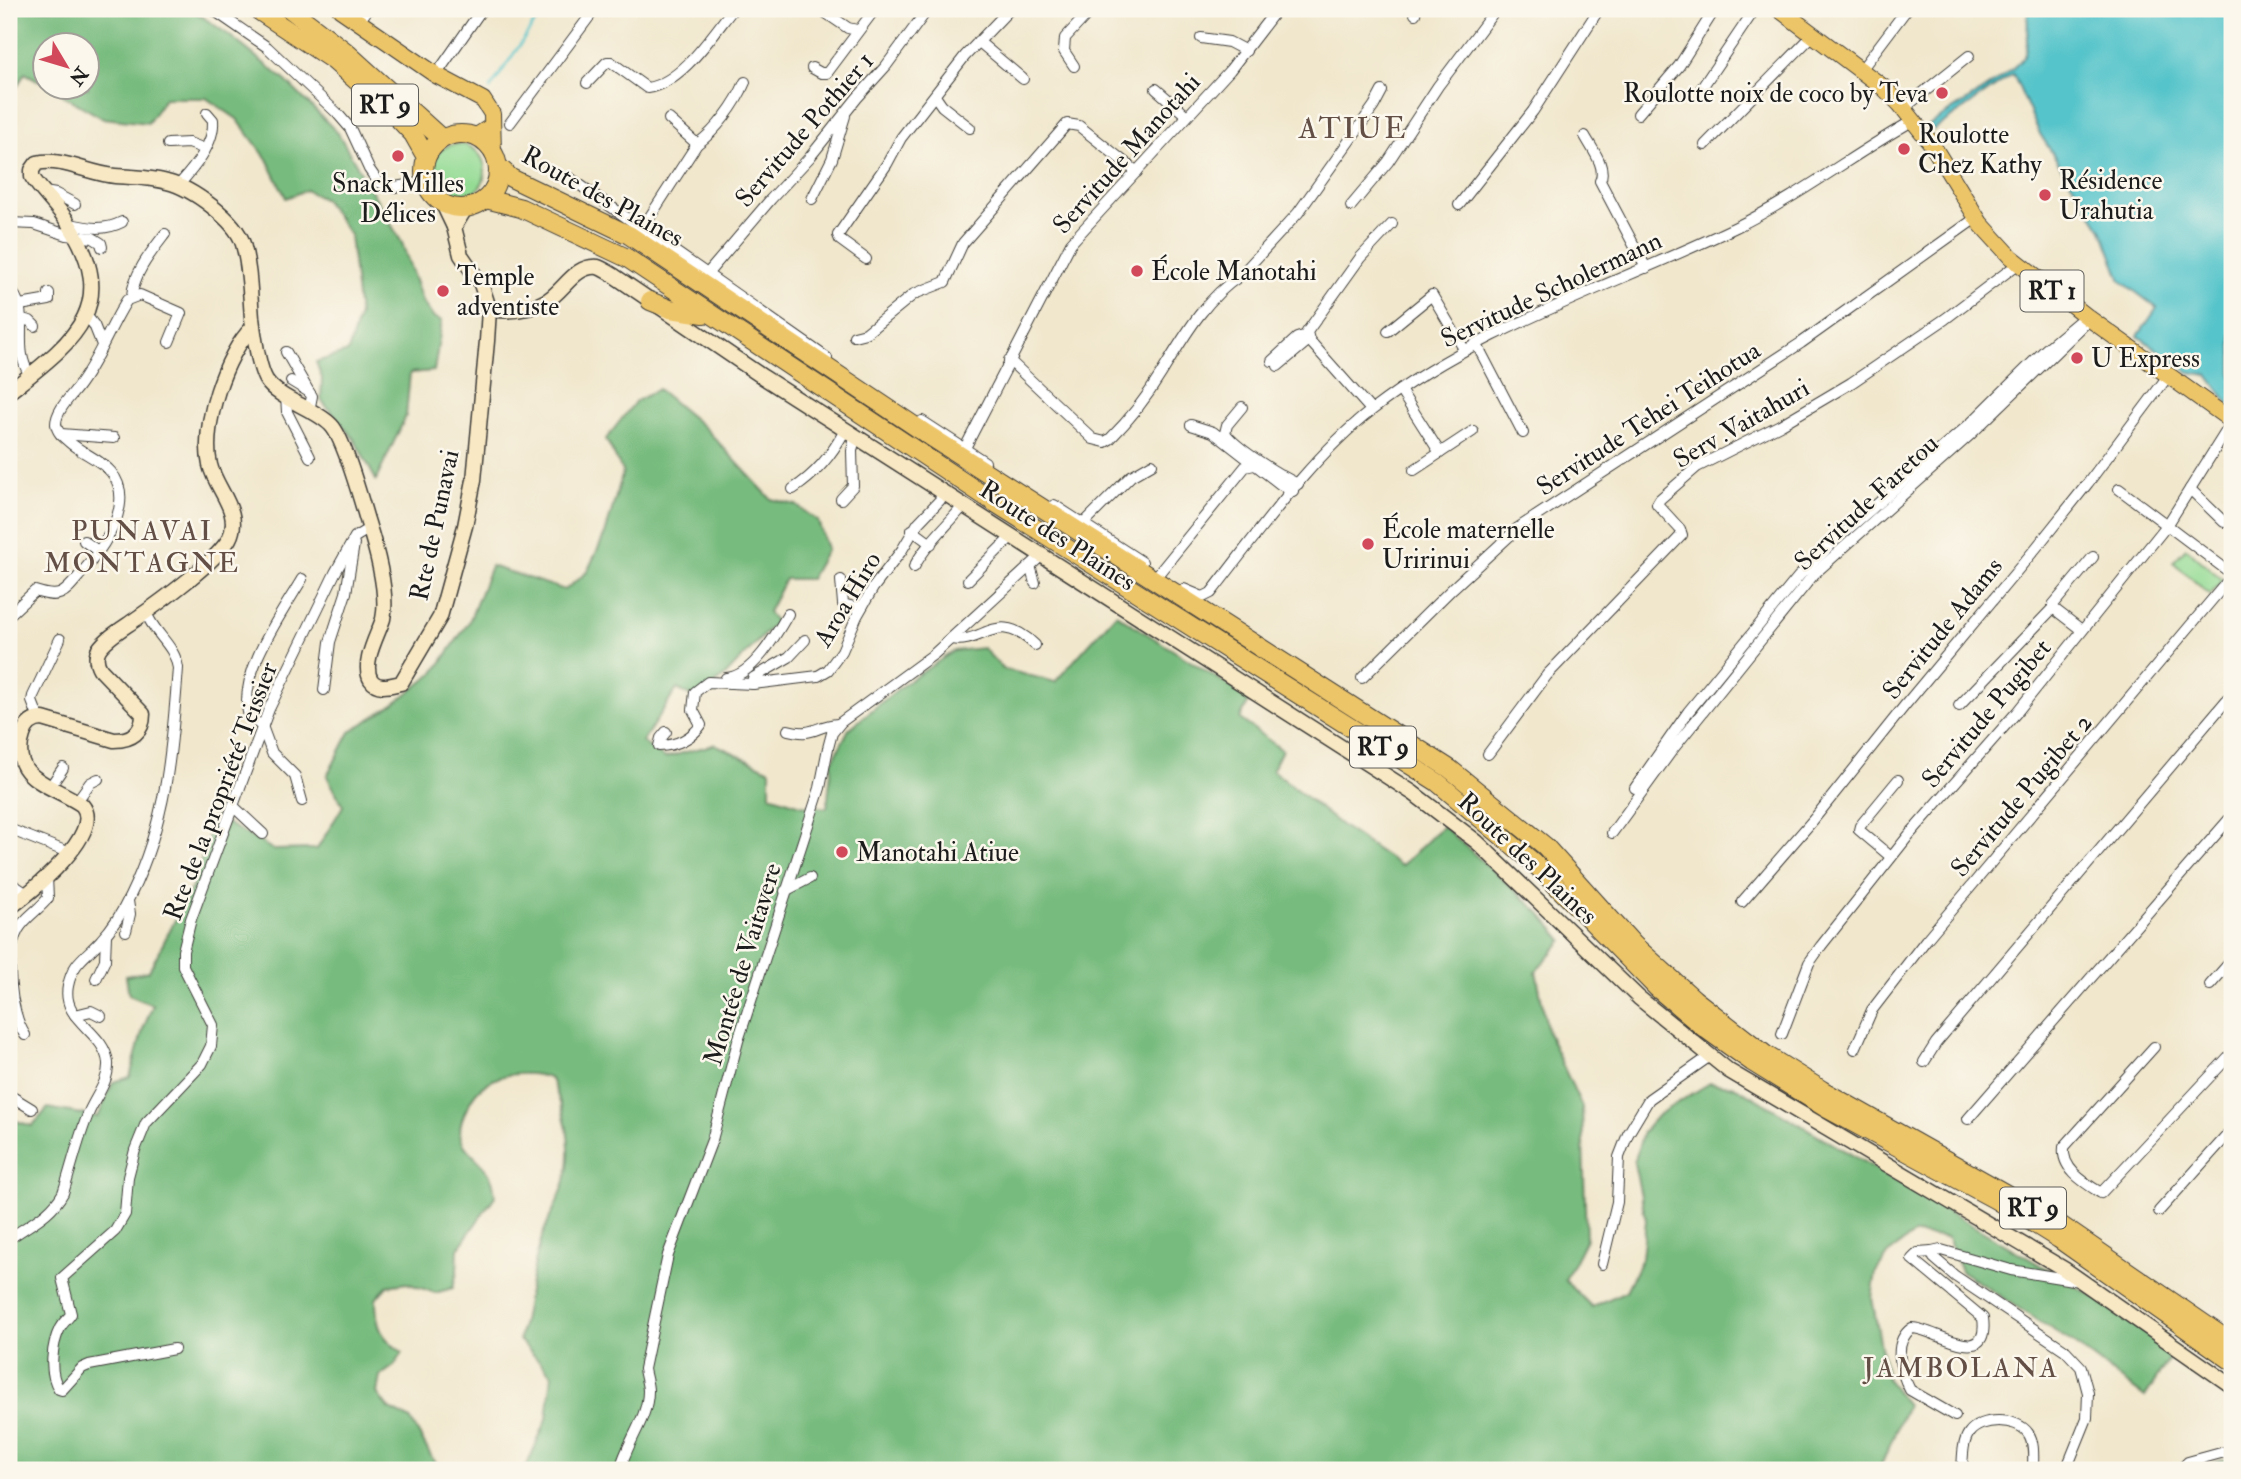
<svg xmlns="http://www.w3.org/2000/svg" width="2241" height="1479" viewBox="0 0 2241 1479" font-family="'IM FELL Double Pica',serif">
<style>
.green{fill:#94db94;stroke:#587c58;stroke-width:2}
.forest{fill:#77bb7e;stroke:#4a6c4d;stroke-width:2}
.water{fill:#57c5cb;stroke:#3a7074;stroke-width:2}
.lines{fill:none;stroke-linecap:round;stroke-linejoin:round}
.stream{stroke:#57c5cb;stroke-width:2.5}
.street-casing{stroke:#3c3a37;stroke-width:12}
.secondary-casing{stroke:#3c3a37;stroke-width:17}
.primary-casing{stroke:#3c3a37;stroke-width:18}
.highway-casing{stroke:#3c3a37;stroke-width:20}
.street{stroke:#fff;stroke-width:10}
.secondary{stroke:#f8e8c3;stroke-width:14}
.primary{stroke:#edc569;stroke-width:16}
.highway{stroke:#edc569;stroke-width:18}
.poi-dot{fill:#d1495b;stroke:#fbf7ec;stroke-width:2.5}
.labels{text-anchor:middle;stroke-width:5;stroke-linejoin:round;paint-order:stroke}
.shield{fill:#fbf7ec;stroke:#5f5e5a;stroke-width:2}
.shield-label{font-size:24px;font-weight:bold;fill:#1c1c1c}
.poi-label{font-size:26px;fill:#1c1c1c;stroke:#fbf7ec;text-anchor:start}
.street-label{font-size:26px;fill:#1c1c1c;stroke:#fbf7ec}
.neighbourhood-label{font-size:28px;letter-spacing:2px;fill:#634f45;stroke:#fbf7ec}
.quarter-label{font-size:30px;letter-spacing:2px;fill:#634f45;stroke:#fbf7ec}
</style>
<rect width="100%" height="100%" fill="#fbf7ec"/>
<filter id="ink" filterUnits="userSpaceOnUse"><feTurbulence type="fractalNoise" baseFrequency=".0143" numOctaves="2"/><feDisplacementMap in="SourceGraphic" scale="14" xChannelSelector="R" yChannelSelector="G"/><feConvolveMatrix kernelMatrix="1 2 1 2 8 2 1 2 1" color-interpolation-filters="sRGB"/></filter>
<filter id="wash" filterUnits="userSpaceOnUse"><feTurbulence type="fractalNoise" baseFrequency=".00686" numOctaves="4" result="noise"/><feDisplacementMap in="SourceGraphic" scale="28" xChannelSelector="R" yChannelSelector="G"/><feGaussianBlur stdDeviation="1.57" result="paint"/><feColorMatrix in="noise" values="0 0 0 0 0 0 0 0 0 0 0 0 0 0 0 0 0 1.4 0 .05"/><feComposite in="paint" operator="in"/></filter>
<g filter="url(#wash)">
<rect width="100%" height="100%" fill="#f1e7cd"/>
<g class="green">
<circle cx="458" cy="171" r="27"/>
<path d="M2186,548L2223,580L2210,595L2173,562Z"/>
</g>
<g class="forest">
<path d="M9,9H191L229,35L286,81L338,133L402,243L422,301L433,317L442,321L434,371L410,373L406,416L376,480L354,439L321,400L322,378L316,362L348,352L359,315L350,235L325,200L306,190L286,198L267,159L237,119L206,98H165L148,123L102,118L51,88H88V46H46L45,84L25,73L9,100Z"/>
<path d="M658,389L706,429L771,499L796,505L818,521L827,549L810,579H785L768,612L776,622L725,676L697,699L677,689L642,742L665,758L715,744L770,770V795L801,805L827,808L832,762L849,729L904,684L954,651L983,648L1003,669L1055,682L1116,614L1250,699L1240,719L1282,750L1272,770L1342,826L1401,866L1443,826L1541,914L1563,940L1536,971L1548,1033L1582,1107L1586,1239L1565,1280L1592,1307L1626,1291L1642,1258L1646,1220L1634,1163L1643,1132L1659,1114L1710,1083L1736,1087L2103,1302L2174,1351L2145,1397L2070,1341L1961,1271L1948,1238L1915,1234L1890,1252L1876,1272L1872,1298L1887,1379L1907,1405L1879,1470H525L547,1419L552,1374L519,1340C527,1305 532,1267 543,1234C549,1217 559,1201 564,1184C576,1148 565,1112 551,1079C535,1072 509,1072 493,1080C480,1087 474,1093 468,1106C444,1150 481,1151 492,1180C494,1185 494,1191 495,1196L458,1249L457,1272L453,1288L435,1293L407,1283L387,1286L376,1299C376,1327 380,1337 403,1353L394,1366L380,1376L377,1393L388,1408L411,1420L439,1470H9V1175C13,1154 4,1141 16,1121L32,1126L48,1108L98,1117L113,1082L130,1077L143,1029L153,1005L129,995L126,976L149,971L194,883L214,816L274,850L317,849L343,806L327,776L350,732L395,703L434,673L469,622L491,566L565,590L587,572L605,534L623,472L606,439L635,402Z"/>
<path d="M2232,1457V1470H2202L2213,1463Z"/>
</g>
<path class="water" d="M2028,9H2232V408L2208,375L2189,372L2138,336L2157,308L2121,281L2102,230L2040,134L2013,74L1933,130L1929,125C1948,112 2020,71 2025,53C2029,40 2027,22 2028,9Z"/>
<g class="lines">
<path class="stream" d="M490,89L544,9"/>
</g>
</g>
<g filter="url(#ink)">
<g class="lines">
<defs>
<g id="street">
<path d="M212,9L267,47L337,113L350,128L369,169L378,182L395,187L425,182"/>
<path d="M823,11L848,28L857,30"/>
<path d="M1415,14L1416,9"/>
<path d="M358,23L368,9"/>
<path d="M1201,38L1229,42L1246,51"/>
<path d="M978,41L1023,79"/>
<path d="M1074,66L1064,51L1065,38L1092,9"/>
<path d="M812,68L821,73H827L875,9"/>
<path d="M1861,70L1907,9"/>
<path d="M436,75L482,9"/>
<path d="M587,83L607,62H611L647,88C682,83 712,35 733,9"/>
<path d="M1156,89L1187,116"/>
<path d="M1701,89L1755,9"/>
<path d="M935,96L942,106L970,128"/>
<path d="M1904,108L1969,56"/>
<path d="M1638,114L1679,66L1715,9"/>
<path d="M669,119L697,144"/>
<path d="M510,123L595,9"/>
<path d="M1585,136C1592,149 1607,167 1600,181L1646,268"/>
<path d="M168,144L189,143L205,149"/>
<path d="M1705,145L1814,34"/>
<path d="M570,178L827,358"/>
<path d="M178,186C193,169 215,144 213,120L207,113"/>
<path d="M44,192L56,194L75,204"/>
<path d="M812,199L832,159L845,116"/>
<path d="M1459,205L1533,111L1599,9"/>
<path d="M1351,206L1388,162L1438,86L1496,9"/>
<path d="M9,223L34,224L67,235L93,238L101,243L102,247"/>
<path d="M70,224C88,228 105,231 122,222"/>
<path d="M642,229L697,144C716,131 736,104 745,82"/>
<path d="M866,259L840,240L838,235L887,164L901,138L965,56L1010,9"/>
<path d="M708,273L771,199L810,157L857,98L886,66L928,9"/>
<path d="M9,289C33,310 10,347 30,375"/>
<path d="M132,296C133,274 152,251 165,234"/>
<path d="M20,305L49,300V293"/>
<path d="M86,315L94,325L102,345"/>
<path d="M21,319L30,321L35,326"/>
<path d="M1388,331L1432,295L1464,349"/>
<path d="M854,336L866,333L914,294L945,282L963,243L1067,124L1079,126L1137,172"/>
<path d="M1476,343L1523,433"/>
<path d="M286,352L309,392"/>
<path d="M1009,360L1093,439L1105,442L1110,439C1129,420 1147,397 1161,374C1182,340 1205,298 1240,276L1298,213L1374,106L1382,91"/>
<path d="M1272,361L1297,338L1307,335"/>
<path d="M1278,366L1309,340"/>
<path d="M291,381L309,392L312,396L309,411"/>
<path d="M1400,390L1440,453"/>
<path d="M286,396L287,412L310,457"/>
<path d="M1242,407L1227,425L1225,433C1237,449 1280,476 1298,484"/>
<path d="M1371,410L1309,340L1307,332L1360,258L1392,224"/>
<path d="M922,421L985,462"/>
<path d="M1191,425L1213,432L1280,484L1293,491"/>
<path d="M61,434L114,438"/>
<path d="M965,448L1071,243L1230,70L1277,9"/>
<path d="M1414,470L1473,431"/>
<path d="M793,489C815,475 833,453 845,430"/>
<path d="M2119,489L2232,574"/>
<path d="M2190,489L2224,522"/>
<path d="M841,499L853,486L852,451L855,437"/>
<path d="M1054,505L1142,562"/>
<path d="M1083,524L1131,476L1152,464"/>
<path d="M912,530L931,544"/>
<path d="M84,541L98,551"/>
<path d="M1030,566L1035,583"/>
<path d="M914,567C926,544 947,526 964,505"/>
<path d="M1159,573L1245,467L1254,465"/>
<path d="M302,579C281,615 237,674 249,717L262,726L272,753L295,776L302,801"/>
<path d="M841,580L843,604L854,607L863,605"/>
<path d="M968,580L1012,536"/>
<path d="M1184,589L1203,597L1211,593C1258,533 1312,456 1372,410C1481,326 1614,286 1736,227C1798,197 1854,154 1914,120"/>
<path d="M9,615L35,591C60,599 63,595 79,576C100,552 138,504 111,472C100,459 81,453 68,441C62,436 57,432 56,424C56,411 70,397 77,388C98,361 109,328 127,300L140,295L181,313L169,342"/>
<path d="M2080,632L2079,628L2053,608V605L2093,557"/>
<path d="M951,639C984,645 997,608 1035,645"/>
<path d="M726,678C752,677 776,635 788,614"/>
<path d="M1362,678L1453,588L1518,528L1801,343L1976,218"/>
<path d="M753,684V678L789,657L805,640"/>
<path d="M324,690L330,642L346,593L354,544"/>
<path d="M1959,706L2053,608"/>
<path d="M39,719L32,701L33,696L60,639"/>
<path d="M788,730C814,737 816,725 838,724"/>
<path d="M666,732L661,738L659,746C676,746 692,738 701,725L693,710L695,692L708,682L753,684L818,676L828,670L842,651L857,616L873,588L902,550L918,523L940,500L942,492"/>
<path d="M1488,754L1547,675L1680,537L1682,535L1680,529L1657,504L1660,499L1697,467L1780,425L1851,383L1945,319L2019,263"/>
<path d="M50,787L63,768"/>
<path d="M1635,788L1688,712L1799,576L1839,537L1971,423L2046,349L2084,317"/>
<path d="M77,801L90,783L98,779"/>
<path d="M233,806L263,834"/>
<path d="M9,829L70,853"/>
<path d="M1612,833L1673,749L1814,574L1971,434L2090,319"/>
<path d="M1891,857L1859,830L1860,826L1898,780"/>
<path d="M9,882L27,894"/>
<path d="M785,891L810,878"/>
<path d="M1742,902L1814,819L1906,704L2036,548L2088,483L2168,376"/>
<path d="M126,931L130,914L128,901"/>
<path d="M96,979L105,960L106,935"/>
<path d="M2210,985L2232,960"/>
<path d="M75,1015L91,1011L101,1016"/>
<path d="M1782,1034L1809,963L1821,946L1909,835L2017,712L2168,524L2232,422"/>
<path d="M25,1035C10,1013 4,954 18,930C25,917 39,910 48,898L47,877"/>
<path d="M2154,1047L2064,1147C2061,1169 2085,1183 2101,1193L2232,1053"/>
<path d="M1855,1049L1872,1010L1926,940L2232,576"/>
<path d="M1924,1062L1936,1043L2232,694"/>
<path d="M9,1095L32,1109"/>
<path d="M1968,1119L2232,816"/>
<path d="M2159,1211L2232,1130"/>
<path d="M9,1239C29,1224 50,1216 63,1193C72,1166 78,1138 89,1112C96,1096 109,1081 108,1063C105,1031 61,1021 68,986C73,961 86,957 101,940C113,927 123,911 130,896C167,821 172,749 178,668C175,645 153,633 146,612"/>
<path d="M1932,1252L1918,1253L1912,1259L1983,1318C1990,1371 1934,1328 1912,1328C1892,1342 1900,1371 1910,1390L1955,1416"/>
<path d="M1602,1264L1617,1202L1619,1157L1628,1134L1649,1099L1710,1056"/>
<path d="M174,1349L89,1365L82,1368L62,1390L59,1389C48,1373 52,1344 60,1328C63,1322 68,1319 71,1314L62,1278L115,1231L125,1214L128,1177L135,1150L146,1123L202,1064L211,1046L213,1025L183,966V951L191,919L269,709L335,573L355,537L370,528"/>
<path d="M620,1470C626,1443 648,1419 648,1391C648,1384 645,1376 644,1369L668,1255L712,1140L738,1041L820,788L828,748L832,733L841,722L934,654L1042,555"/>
<path d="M1962,1470C1963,1458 1962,1443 1969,1433C1980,1417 2017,1417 2028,1433C2035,1442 2033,1459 2033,1470"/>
<path d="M2066,1470L2087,1418L2088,1393L2081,1367L2065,1350L1955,1276L1934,1258L1932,1252L1941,1250L2011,1270L2079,1281"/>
<path d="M2180,1470L2188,1462L2232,1450"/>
</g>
<g id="secondary">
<path d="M454,227L465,209"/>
<path d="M489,309C509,312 529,311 548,300C564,290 576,264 598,267C602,268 609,273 613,275L763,377L1413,793L1477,842L1639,998L1729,1071L2064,1269L2232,1386"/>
<path d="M9,392C72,342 122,308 69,224C59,207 43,194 32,177V170L37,163C62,157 89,174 115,176C132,177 150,177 167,182C192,188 236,220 243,244C250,268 250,294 252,318C254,334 258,367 266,380C279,400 315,408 331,425C344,438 361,500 367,520C375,545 389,592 383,619C378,635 361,663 371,680C378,690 391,685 401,683L440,617L465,526L474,480L487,341L489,309L486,299L481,284L461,255L454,227L443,204"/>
<path d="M9,908C29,894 106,833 82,805C53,785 8,779 23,735C26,725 32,719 43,719L114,740C132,740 143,732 143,714L100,669C96,662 95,656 99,649C107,637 125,627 136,619C159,603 217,561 229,539C243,512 216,490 210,465C201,426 225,354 253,327"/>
</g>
<g id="primary">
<path d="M340,9L436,75L483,100L492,114L493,152"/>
<path d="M1779,9L1884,88L1900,104L1931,143L1980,223L2011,257L2090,319L2232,421"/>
<path d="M475,137L492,126"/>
</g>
<g id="highway">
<path d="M256,9L334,61L393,113L413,134L426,157"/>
<path d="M290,9L345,51L442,139"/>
<circle cx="461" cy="171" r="37"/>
<path d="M498,166L511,178L629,235L925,433L1450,769L1545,846L1634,945L1694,999L1766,1055L1822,1090L2056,1222L2232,1343"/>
<path d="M486,199L521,208L627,258L989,499L1437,782L1533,862L1657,988L1703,1027L1752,1062L1826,1108L1996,1200L2059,1239L2232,1361"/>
<path d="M650,301L670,309L704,314"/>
</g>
</defs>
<use href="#street" class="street-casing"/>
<use href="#secondary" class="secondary-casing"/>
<use href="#primary" class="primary-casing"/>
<use href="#highway" class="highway-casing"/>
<use href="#street" class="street"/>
<use href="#secondary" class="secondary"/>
<use href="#primary" class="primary"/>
<use href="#highway" class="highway"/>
</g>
</g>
<g class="poi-dot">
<circle cx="1942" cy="93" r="7"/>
<circle cx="1904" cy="149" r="7"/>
<circle cx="398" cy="156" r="7"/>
<circle cx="2045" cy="195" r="7"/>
<circle cx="1137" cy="271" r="7"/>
<circle cx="443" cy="291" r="7"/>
<circle cx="2077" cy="358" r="7"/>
<circle cx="1368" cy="544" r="7"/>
<circle cx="842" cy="852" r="7"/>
</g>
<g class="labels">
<g class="shield">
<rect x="352" y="84.5" width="66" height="41" rx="5"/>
<rect x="2020.5" y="270.5" width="63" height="41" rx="5"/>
<rect x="1350" y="726.5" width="66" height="41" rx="5"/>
<rect x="2000" y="1187.5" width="66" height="41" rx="5"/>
</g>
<g class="shield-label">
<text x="385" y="113">RT 9</text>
<text x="2052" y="299">RT 1</text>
<text x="1383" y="755">RT 9</text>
<text x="2033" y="1216">RT 9</text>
</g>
<g class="poi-label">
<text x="1928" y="102" text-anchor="end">Roulotte noix de coco by Teva</text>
<text x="1918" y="143">Roulotte<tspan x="1918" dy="30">Chez Kathy</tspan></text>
<text x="2059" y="189">Résidence<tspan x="2059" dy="30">Urahutia</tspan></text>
<text x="398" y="192" text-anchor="middle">Snack Milles<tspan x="398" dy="30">Délices</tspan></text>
<text x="1151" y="280">École Manotahi</text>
<text x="457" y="285">Temple<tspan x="457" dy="30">adventiste</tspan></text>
<text x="2091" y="367">U Express</text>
<text x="1382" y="538">École maternelle<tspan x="1382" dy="30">Uririnui</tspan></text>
<text x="856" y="861">Manotahi Atiue</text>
</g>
<g class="street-label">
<text transform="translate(804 129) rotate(-49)" y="9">Servitude Pothier 1</text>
<text transform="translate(1126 153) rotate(-48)" y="9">Servitude Manotahi</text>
<text transform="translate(603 196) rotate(29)" y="9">Route des Plaines</text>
<text transform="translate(1551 289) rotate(-25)" y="9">Servitude Scholermann</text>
<text transform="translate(1648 418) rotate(-33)" y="9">Servitude Tehei Teihotua</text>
<text transform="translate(1741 423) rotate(-30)" y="9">Serv .Vaitahuri</text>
<text transform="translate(1866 502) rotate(-43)" y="9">Servitude Faretou</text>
<text transform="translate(434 525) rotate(-78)" y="9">Rte de Punavai</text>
<text transform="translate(1058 535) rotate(33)" y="9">Route des Plaines</text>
<text transform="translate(847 599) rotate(-59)" y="9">Aroa Hiro</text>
<text transform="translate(1942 628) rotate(-51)" y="9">Servitude Adams</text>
<text transform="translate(1986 713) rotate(-50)" y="9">Servitude Pugibet</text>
<text transform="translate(220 791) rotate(-69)" y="9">Rte de la propriété Teissier</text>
<text transform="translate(2021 795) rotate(-50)" y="9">Servitude Pugibet 2</text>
<text transform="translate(1528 858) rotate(43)" y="9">Route des Plaines</text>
<text transform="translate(742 964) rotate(-73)" y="9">Montée de Vaitavere</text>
</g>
<g class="neighbourhood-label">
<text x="142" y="540">PUNAVAI<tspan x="142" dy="32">MONTAGNE</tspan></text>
<text x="1961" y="1377">JAMBOLANA</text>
</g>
<g class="quarter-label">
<text x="1353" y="138">ATIUE</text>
</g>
</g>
<rect width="2241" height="1479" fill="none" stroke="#fbf7ec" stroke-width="35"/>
<g transform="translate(66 66) rotate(128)"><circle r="33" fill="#fbf7ec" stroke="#a29f99" stroke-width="2"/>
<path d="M0-5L12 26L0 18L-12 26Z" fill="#d1495b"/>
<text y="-10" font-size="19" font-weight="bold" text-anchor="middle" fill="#1c1c1c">N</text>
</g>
</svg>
